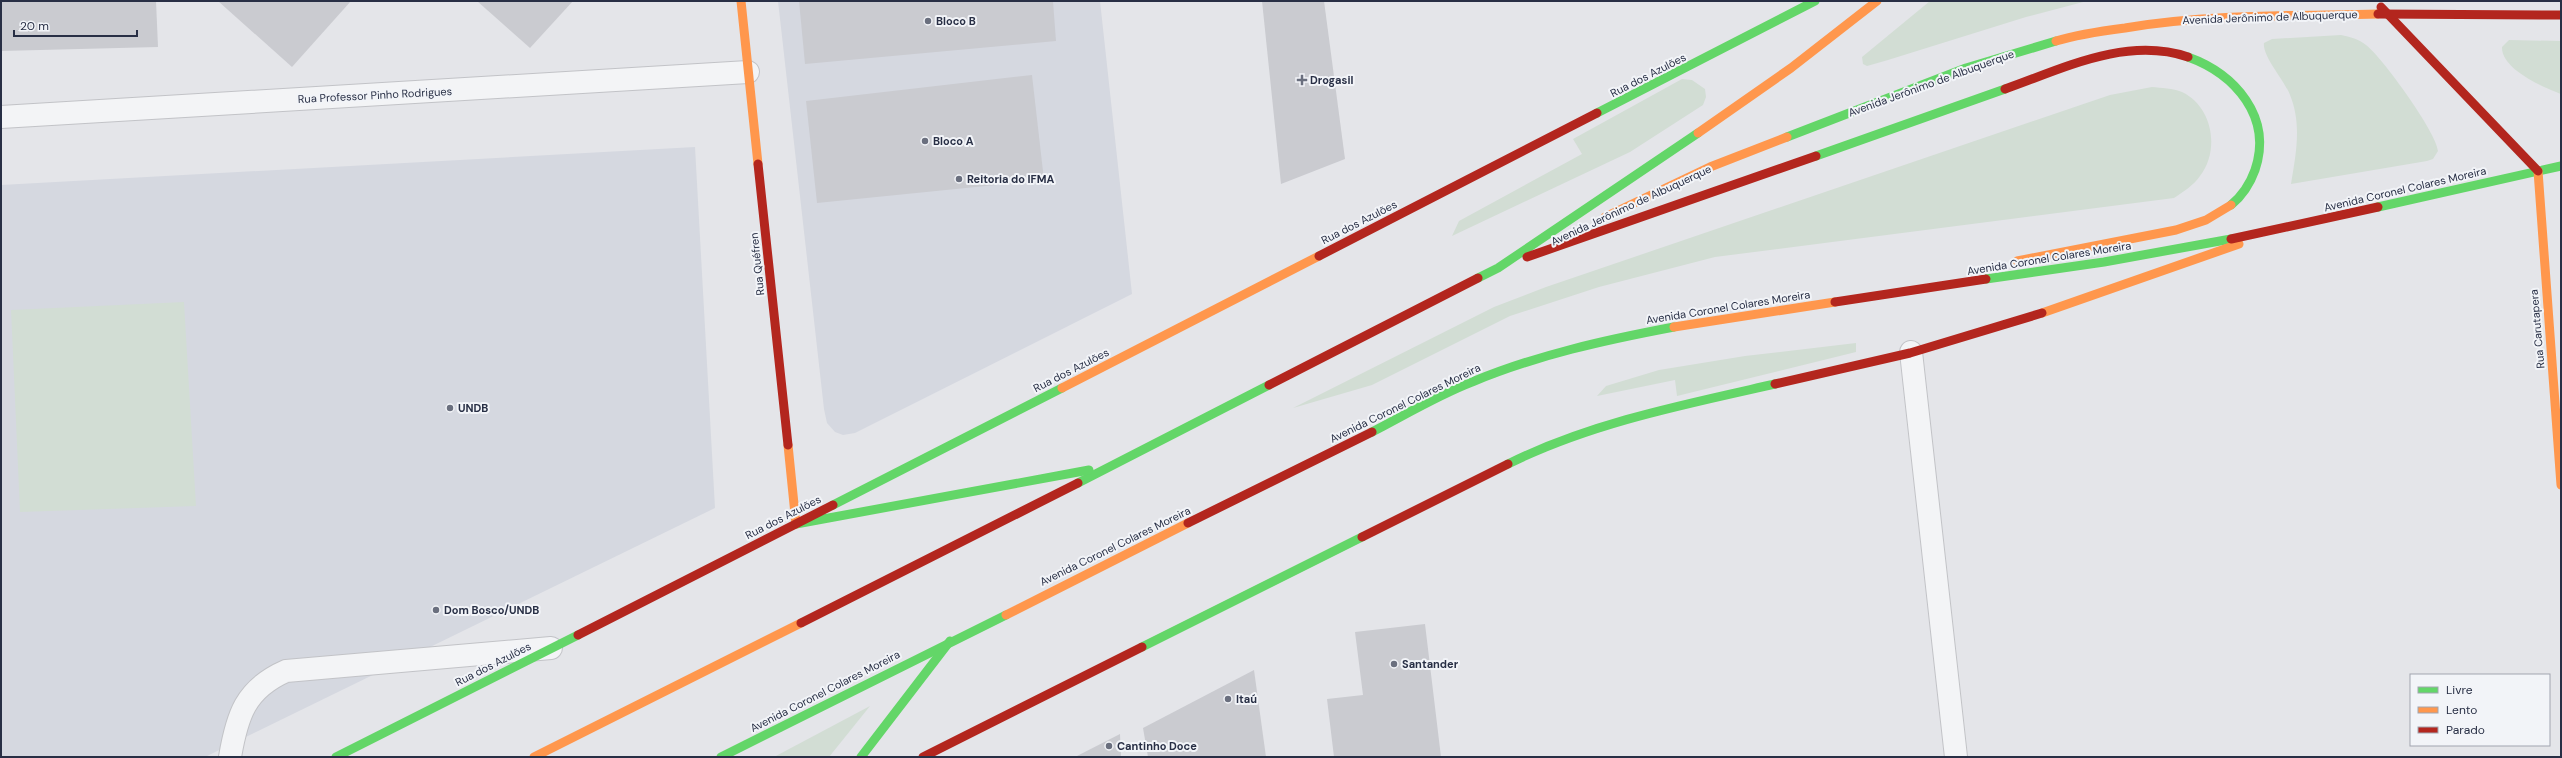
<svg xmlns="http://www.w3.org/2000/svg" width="2562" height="758" viewBox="0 0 2562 758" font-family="'DM Sans',sans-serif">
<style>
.built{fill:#d5d8e0}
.green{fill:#d2ddd4}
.building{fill:#cacbd0}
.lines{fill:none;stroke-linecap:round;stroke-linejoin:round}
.lane-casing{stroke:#c2c3c7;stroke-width:24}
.street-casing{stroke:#c2c3c7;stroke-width:24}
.lane{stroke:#f3f4f6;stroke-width:22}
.street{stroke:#f3f4f6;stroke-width:22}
.fast{stroke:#63d668;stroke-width:9}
.slow{stroke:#ff974d;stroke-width:9}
.jam{stroke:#b3261e;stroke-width:9}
.poi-dot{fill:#6a6f7e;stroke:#f2f4f8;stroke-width:1.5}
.labels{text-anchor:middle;stroke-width:4;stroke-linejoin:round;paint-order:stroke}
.street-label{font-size:11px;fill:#282f45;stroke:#f2f4f8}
.poi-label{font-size:11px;font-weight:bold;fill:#282f45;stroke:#f2f4f8;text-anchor:start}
</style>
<rect width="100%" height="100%" fill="#e4e5e9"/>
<g class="built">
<path d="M778,1H1100L1132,294L855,433L843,435L835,432L827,423L824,409Z"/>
<path d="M695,147L715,508L205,757H1V185Z"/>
</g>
<g class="green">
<path d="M1930,1H2087L2026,17L1888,60L1867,66L1863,64L1862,57Z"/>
<path d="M2341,35C2350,37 2359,39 2366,45C2382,57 2437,133 2438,151L2433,159L2427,161L2291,184C2296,154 2302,124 2290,95C2285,81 2262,56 2264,43L2272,39Z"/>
<path d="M2509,40L2561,41V94C2544,88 2501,69 2502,47Z"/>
<path d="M1682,79L1692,80L1705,89L1706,97L1703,105L1630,152L1452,236L1459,221L1582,154L1573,139Z"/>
<path d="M2152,87C2161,88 2173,88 2182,92C2213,107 2220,150 2200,176C2194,185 2183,192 2174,198L1715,257L1599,287L1510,316L1372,385L1293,408L1494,307L1546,287L2110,95Z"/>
<path d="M184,302L196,506L20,512L11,310Z"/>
<path d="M1856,343V352L1677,396L1675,380L1597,396L1606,386L1659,370L1745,356Z"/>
<path d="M870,706L829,757H774Z"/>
</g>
<g class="building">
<path d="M1,1H156L158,47L1,51Z"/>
<path d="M218,1H351L292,67Z"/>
<path d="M477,1H573L530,48Z"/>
<path d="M799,1H1053L1056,41L805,64Z"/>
<path d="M1262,1H1324L1345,159L1281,184Z"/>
<path d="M1032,75L1044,180L817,203L806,101Z"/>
<path d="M1425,624L1441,757H1334L1327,699L1363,695L1355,632Z"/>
<path d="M1254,670L1266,757H1148L1143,728Z"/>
<path d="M1120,734L1121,757H1075Z"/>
</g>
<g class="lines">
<defs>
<g id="lane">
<path d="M1911,352L1956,757"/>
<path d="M230,757C237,716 245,689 286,671L551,648"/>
</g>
<path id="street" d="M1,117L748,72"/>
</defs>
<use href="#lane" class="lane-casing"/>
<use href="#street" class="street-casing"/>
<use href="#lane" class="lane"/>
<use href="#street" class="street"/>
<g class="fast">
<path d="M2188,57C2235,74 2273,117 2255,170C2250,184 2242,196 2231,205"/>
<path d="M1597,113L1815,1"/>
<path d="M1787,137L1966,68L2056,41"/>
<path d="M1816,156L2005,89"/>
<path d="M2378,207L2561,166"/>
<path d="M1478,278L1498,268L1698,133"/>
<path d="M1986,279L2104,262L2231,239"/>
<path d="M1372,432C1405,415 1438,395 1472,382C1537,355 1605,340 1674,327"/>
<path d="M1508,464C1590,423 1686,404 1775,384"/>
<path d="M1078,483L1269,385"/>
<path d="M833,505L1062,388"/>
<path d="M796,524L1089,470"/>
<path d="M1142,647L1362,537"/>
<path d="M336,757L578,635"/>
<path d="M721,757L1006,615"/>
<path d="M861,757L950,641"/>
</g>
<g class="slow">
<path d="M741,1L758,164"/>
<path d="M2056,41C2079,34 2102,31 2125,28C2209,14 2293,16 2378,14"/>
<path d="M1698,133L1791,68L1877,1"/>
<path d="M2538,171L2561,485"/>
<path d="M1605,217L1710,167L1787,137"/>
<path d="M2017,261L2176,230L2206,220L2231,205"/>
<path d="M2042,313L2239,244"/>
<path d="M1674,327L1835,302"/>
<path d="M1062,388L1319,256"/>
<path d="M788,445L796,524"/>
<path d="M1006,615L1188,523"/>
<path d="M534,757L801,623"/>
</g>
<g class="jam">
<path d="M2381,7L2538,171"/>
<path d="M2378,14L2561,15"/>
<path d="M2005,89C2062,69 2126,36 2188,57"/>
<path d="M758,164L788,445"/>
<path d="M2231,239L2378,207"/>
<path d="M1319,256L1597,113"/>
<path d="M1527,257L1816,156"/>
<path d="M1835,302L1986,279"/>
<path d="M1775,384L1910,353L2042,313"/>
<path d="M1269,385L1478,278"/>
<path d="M1188,523L1372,432"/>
<path d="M1362,537L1508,464"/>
<path d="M801,623L1078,483"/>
<path d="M578,635L833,505"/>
<path d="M923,757L1142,647"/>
</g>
</g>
<g class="poi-dot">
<circle cx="928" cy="21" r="4"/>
<path d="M1300 74h4v4h4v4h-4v4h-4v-4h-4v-4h4z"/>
<circle cx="925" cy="141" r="4"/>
<circle cx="959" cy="179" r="4"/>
<circle cx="450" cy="408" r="4"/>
<circle cx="436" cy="610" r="4"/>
<circle cx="1394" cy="664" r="4"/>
<circle cx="1228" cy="699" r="4"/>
<circle cx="1109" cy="746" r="4"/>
</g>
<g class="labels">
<g class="street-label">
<text transform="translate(2270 17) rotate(-2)" y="4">Avenida Jerônimo de Albuquerque</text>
<text transform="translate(1648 75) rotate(-27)" y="4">Rua dos Azulões</text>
<text transform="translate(1931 83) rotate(-20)" y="4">Avenida Jerônimo de Albuquerque</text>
<text transform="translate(375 95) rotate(-3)" y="4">Rua Professor Pinho Rodrigues</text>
<text transform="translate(2405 189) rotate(-13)" y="4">Avenida Coronel Colares Moreira</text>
<text transform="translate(1631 205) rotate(-25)" y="4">Avenida Jerônimo de Albuquerque</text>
<text transform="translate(1359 222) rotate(-27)" y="4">Rua dos Azulões</text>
<text transform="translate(2049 258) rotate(-9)" y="4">Avenida Coronel Colares Moreira</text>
<text transform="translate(757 264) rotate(-96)" y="4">Rua Quéfren</text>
<text transform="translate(1728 307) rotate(-9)" y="4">Avenida Coronel Colares Moreira</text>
<text transform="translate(2537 329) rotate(-95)" y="4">Rua Carutapera</text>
<text transform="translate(1071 370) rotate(-27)" y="4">Rua dos Azulões</text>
<text transform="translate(1405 403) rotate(-26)" y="4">Avenida Coronel Colares Moreira</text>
<text transform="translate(783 517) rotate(-27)" y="4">Rua dos Azulões</text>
<text transform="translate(1115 546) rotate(-26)" y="4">Avenida Coronel Colares Moreira</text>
<text transform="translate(493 664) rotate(-27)" y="4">Rua dos Azulões</text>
<text transform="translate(825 691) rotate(-27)" y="4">Avenida Coronel Colares Moreira</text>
</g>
<g class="poi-label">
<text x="936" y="25">Bloco B</text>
<text x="1310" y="84">Drogasil</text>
<text x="933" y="145">Bloco A</text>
<text x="967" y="183">Reitoria do IFMA</text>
<text x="458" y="412">UNDB</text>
<text x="444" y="614">Dom Bosco/UNDB</text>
<text x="1402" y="668">Santander</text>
<text x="1236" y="703">Itaú</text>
<text x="1117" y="750">Cantinho Doce</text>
</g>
</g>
<rect width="2562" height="758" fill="none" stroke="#282f45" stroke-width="4"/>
<rect x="2410" y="674" width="140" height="72" fill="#f2f4f8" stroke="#a1a5b0"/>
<rect x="2418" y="687" width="20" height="6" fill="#63d668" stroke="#a1a5b0"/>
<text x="2446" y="694" font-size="12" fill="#282f45">Livre</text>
<rect x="2418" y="707" width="20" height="6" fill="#ff974d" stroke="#a1a5b0"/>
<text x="2446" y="714" font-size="12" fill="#282f45">Lento</text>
<rect x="2418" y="727" width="20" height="6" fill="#b3261e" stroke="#a1a5b0"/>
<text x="2446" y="734" font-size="12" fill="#282f45">Parado</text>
<path d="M14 30v6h123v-6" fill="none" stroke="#282f45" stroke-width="2"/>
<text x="20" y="30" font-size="12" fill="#282f45" stroke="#f2f4f8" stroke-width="3" paint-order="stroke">20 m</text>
</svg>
